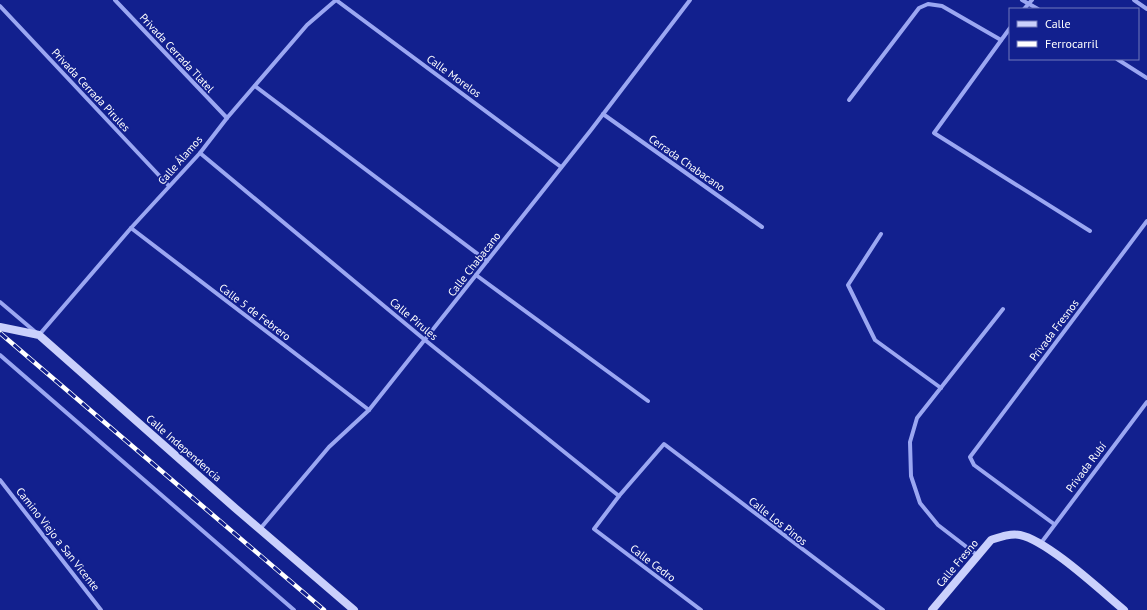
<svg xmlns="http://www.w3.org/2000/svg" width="1147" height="610" viewBox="0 0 1147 610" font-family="'PT Sans',sans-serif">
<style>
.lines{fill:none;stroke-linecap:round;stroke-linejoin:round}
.minor{stroke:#9ba7f2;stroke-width:4}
.secondary{stroke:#cad0fc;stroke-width:8}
.rail-casing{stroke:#fff;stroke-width:4.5}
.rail{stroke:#12208e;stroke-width:3;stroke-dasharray:9;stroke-linecap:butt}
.labels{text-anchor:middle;stroke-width:3.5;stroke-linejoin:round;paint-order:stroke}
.street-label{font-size:11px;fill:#fff;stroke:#12208e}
</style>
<rect width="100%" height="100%" fill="#12208e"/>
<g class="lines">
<g class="minor">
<path d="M115,0L227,118"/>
<path d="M1022,0L1038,9"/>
<path d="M1134,0L1147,9"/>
<path d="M0,6L169,186"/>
<path d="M1024,9L1032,0"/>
<path d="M1010,28L934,133L1090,231"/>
<path d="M1117,59L1147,78"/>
<path d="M255,86L487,261"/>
<path d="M849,100L919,8L928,4L942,6L1001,40"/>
<path d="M603,114L762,227"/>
<path d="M200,153L425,340L619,496"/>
<path d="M131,228L369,410"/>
<path d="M881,234L848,285L875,340L941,388"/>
<path d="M476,275L648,401"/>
<path d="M0,302L39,335L131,228L200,153L227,118L307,25L336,0L561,167"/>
<path d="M0,355L294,610"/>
<path d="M0,480L101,610"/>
<path d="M1054,524L974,465L970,457L1147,221"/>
<path d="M260,529L329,447L369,410L591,130L690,0"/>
<path d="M1041,543L1147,402"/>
<path d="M977,555L938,525L920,503L911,476L910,442L917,418L1003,309"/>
<path d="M701,610L594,529L619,496L664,444L883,610"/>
</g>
<g class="secondary">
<path d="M0,327L39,335L235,508L354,610"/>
<path d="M932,610L991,540C1000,537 1010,533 1020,535C1048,541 1100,590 1124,610"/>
</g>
<defs>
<path id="rail" d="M0,333L324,610"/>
</defs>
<use href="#rail" class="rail-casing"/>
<use href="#rail" class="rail"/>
</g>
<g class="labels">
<g class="street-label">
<text transform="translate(177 53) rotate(47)" y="4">Privada Cerrada Tlatel</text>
<text transform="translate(454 76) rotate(36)" y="4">Calle Morelos</text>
<text transform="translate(91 90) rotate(47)" y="4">Privada Cerrada Pirules</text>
<text transform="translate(180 160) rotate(-49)" y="4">Calle Álamos</text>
<text transform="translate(687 163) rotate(35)" y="4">Cerrada Chabacano</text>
<text transform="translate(474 264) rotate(-52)" y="4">Calle Chabacano</text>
<text transform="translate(255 312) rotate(37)" y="4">Calle 5 de Febrero</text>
<text transform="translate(414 319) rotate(40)" y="4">Calle Pirules</text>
<text transform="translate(1054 330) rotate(-53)" y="4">Privada Fresnos</text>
<text transform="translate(184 448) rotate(41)" y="4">Calle Independencia</text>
<text transform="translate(1086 467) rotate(-53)" y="4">Privada Rubí</text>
<text transform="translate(778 521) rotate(38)" y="4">Calle Los Pinos</text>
<text transform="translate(58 539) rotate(52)" y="4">Camino Viejo a San Vicente</text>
<text transform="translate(653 563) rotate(37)" y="4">Calle Cedro</text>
<text transform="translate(957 563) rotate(-50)" y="4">Calle Fresno</text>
</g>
</g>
<rect x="1009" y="8" width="130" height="52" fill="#12208e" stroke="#7179bb"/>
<rect x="1017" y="21" width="20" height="6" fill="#cad0fc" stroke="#7179bb"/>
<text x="1045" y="28" font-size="12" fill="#ffffff">Calle</text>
<rect x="1017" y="41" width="20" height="6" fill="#ffffff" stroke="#7179bb"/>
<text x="1045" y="48" font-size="12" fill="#ffffff">Ferrocarril</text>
</svg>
